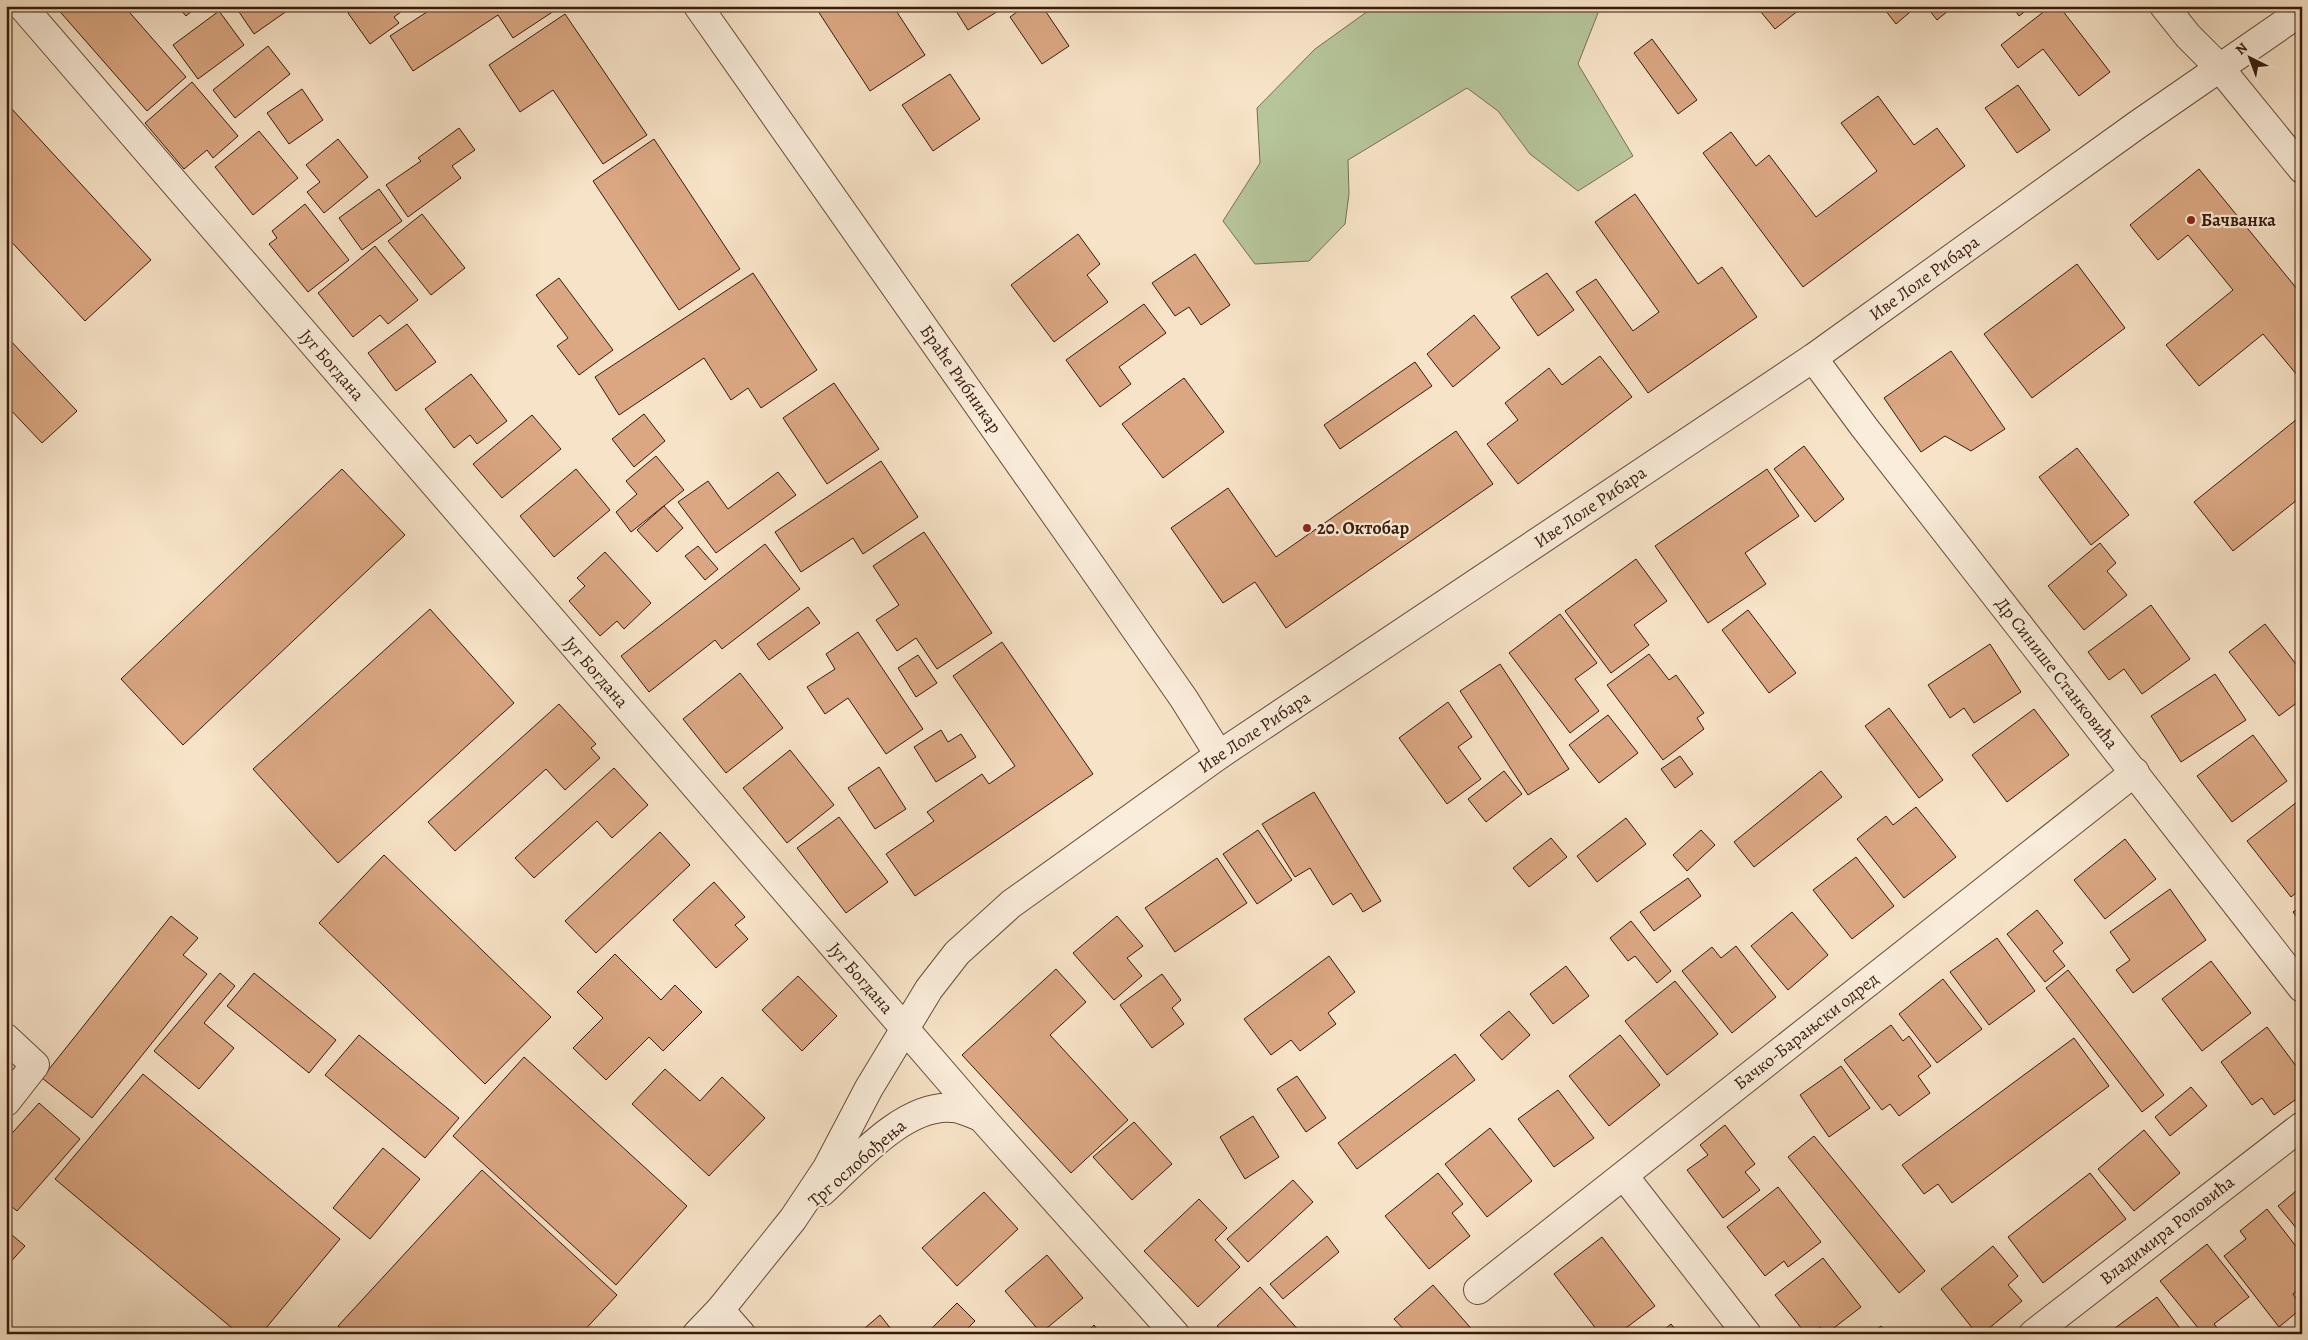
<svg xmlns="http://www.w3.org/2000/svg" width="2308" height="1340" viewBox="0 0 2308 1340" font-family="Alegreya,serif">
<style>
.green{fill:#b6c59a;stroke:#787052}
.building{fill:#daa782;stroke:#391a0b}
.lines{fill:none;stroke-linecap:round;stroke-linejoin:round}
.street-casing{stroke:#684c3a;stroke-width:30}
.street{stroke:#faeddb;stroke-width:28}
.poi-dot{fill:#8f2418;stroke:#faeddb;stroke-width:2}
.labels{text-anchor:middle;stroke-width:4.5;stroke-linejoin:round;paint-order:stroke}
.poi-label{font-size:18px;font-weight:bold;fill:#391a0b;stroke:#faeddb;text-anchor:start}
.street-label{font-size:18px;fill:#391a0b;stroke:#faeddb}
</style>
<rect width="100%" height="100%" fill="#f7e3c7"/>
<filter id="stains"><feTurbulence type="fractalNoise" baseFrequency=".004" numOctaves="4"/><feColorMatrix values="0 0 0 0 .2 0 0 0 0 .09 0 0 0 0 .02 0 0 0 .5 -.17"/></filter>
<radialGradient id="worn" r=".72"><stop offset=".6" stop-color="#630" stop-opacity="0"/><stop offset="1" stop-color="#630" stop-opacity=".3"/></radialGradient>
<path class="green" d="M1375,6H1597L1598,13L1578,64L1633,156L1578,191L1530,154L1498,111L1467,88L1348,160L1349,194L1345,224L1309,261L1255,264L1223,221L1260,163L1257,108L1315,49Z"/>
<g class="building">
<path d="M55,6H124L186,77L147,111Z"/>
<path d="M177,6H198L186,16Z"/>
<path d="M235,6H294L254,34Z"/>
<path d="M357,6H409L394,17L399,23L370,44L348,13Z"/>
<path d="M436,6H560V7L513,38L498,15L413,71L390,36Z"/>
<path d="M818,6H893L925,55L870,91L816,8Z"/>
<path d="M953,6H1006L968,30Z"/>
<path d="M1025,6H1042L1069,46L1042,64L1010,17Z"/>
<path d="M1756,6H1804L1775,29Z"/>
<path d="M1882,6H1915L1916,7L1896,24Z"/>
<path d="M1926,6H1954L1937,20Z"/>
<path d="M2012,6H2032L2019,16Z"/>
<path d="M2051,6H2059L2110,72L2079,96L2043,49L2018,68L2001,45Z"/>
<path d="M219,11L244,45L198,79L173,45Z"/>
<path d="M565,14L647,135L603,164L553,90L520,112L489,65Z"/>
<path d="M1652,39L1697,100L1678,114L1634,53Z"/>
<path d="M268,46L290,74L235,118L213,90Z"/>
<path d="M950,74L980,119L933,151L902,105Z"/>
<path d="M192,82L238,136L213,158L207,150L184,169L145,123Z"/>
<path d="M2018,85L2050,130L2017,153L1985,108Z"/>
<path d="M302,89L323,120L289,144L267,113Z"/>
<path d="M1878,96L1914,145L1937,128L1965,166L1803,287L1703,153L1731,132L1756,166L1769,155L1816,217L1877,171L1841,123Z"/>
<path d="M10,107L151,260L85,321L6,236V110Z"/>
<path d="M459,128L475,150L452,166L461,178L408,217L386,185L421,161L418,158Z"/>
<path d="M259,131L298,178L253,215L215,167Z"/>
<path d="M338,139L368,177L324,213L307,192L320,182L306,165Z"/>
<path d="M654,139L740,269L679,310L593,181Z"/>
<path d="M2199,169L2302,295V381L2263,334L2199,386L2166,345L2233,290L2188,235L2158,260L2130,225Z"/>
<path d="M379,189L402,221L362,250L339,218Z"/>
<path d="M1635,194L1698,284L1722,267L1757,317L1648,393L1576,292L1596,279L1633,331L1659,312L1595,222Z"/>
<path d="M305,204L349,260L308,292L269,244L277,238L272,231Z"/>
<path d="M422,214L465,268L431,295L388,241Z"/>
<path d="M1078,234L1100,264L1087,275L1108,302L1054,342L1011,285Z"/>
<path d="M375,246L418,300L388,324L380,315L353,337L318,293Z"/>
<path d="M1195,254L1230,305L1201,325L1189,307L1175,316L1152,283Z"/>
<path d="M2077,264L2125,328L2032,398L1984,334Z"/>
<path d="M753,273L817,370L761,408L748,388L731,400L704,358L619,415L595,377Z"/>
<path d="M1547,273L1574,310L1538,336L1511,297Z"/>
<path d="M559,278L613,350L579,375L557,346L568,338L536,295Z"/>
<path d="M1144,304L1166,333L1119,367L1131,384L1100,407L1066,360Z"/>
<path d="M1474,315L1500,348L1453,387L1427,354Z"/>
<path d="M407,324L436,362L396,391L368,353Z"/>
<path d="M6,336L77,411L42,443L6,405Z"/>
<path d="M1951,351L2005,429L1971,451L1945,436L1921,452L1884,398Z"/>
<path d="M1600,356L1632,397L1518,484L1487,444L1518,420L1505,403L1549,368L1562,385Z"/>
<path d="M1415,362L1432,386L1340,449L1324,425Z"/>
<path d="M471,374L507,421L477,444L470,435L454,448L425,409Z"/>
<path d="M1184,378L1224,432L1163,478L1122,424Z"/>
<path d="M834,383L879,449L827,484L783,418Z"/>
<path d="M644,414L665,441L634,467L612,439Z"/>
<path d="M532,415L561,449L502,498L473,464Z"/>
<path d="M2302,415V496L2233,551L2194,502Z"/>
<path d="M1456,431L1493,484L1286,628L1255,582L1223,603L1171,528L1228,488L1276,557Z"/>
<path d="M1804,446L1844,499L1815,522L1774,469Z"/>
<path d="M2077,448L2129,515L2091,545L2039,477Z"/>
<path d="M656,456L684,490L631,532L616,512L637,494L626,481Z"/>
<path d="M881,461L918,517L863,554L853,538L801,572L775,532Z"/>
<path d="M342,469L405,535L183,745L121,679Z"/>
<path d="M576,469L610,510L554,557L520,516Z"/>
<path d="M1767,469L1799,516L1745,553L1766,584L1708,623L1655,546Z"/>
<path d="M778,472L796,495L716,553L678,502L708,481L728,509Z"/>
<path d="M664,506L683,528L657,552L637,530Z"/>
<path d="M924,532L992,633L937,669L916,638L897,651L876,620L899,605L873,566Z"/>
<path d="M2100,543L2116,563L2107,571L2127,595L2084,630L2048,586Z"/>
<path d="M765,544L800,589L722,649L715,640L649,692L621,656Z"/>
<path d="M698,546L718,569L705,580L685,556Z"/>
<path d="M605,552L651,603L624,629L617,621L600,636L569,601L585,586L577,578Z"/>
<path d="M1636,559L1667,601L1634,625L1649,645L1611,673L1565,611Z"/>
<path d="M2151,605L2190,659L2142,694L2124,669L2109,680L2088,652Z"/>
<path d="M808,607L820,623L769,660L757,644Z"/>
<path d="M430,609L514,703L338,863L253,769Z"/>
<path d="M1748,610L1796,673L1769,693L1722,630Z"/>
<path d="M1560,614L1597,663L1575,679L1599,711L1570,733L1509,653Z"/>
<path d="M2265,624L2302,672V699L2279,716L2229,652Z"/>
<path d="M858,632L923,729L886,754L848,698L825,714L807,687L835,669L826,654Z"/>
<path d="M1002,642L1093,774L915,896L886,854L934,821L927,812L982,774L989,784L1015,766L953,676Z"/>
<path d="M1990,644L2021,692L1974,723L1964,708L1950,718L1928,685Z"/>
<path d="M1649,654L1669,680L1676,675L1704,713L1697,718L1704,729L1663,760L1607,685Z"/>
<path d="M918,655L937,683L916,697L898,668Z"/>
<path d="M1500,664L1569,769L1528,795L1460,691Z"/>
<path d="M740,673L783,728L726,773L683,719Z"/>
<path d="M2215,674L2246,720L2181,762L2151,716Z"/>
<path d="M1448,702L1472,737L1458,747L1481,779L1447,804L1399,738Z"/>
<path d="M559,704L596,744L591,748L600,758L565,790L546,769L455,851L428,822Z"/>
<path d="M1889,708L1943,780L1919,798L1865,726Z"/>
<path d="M2034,709L2069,755L2007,802L1972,755Z"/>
<path d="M1608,715L1638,753L1599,783L1569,745Z"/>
<path d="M941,730L948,742L961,734L976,757L936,782L914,747Z"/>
<path d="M2253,735L2287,781L2232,822L2197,776Z"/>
<path d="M790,750L834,805L787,843L743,788Z"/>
<path d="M1680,756L1693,774L1675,788L1661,769Z"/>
<path d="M879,767L906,809L875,829L848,788Z"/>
<path d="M614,768L648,805L612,838L597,821L534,878L515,858Z"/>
<path d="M1504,771L1522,794L1486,822L1468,799Z"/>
<path d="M1821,771L1842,797L1754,867L1734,842Z"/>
<path d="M1314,792L1381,901L1363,912L1351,893L1333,905L1310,868L1295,877L1262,824Z"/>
<path d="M2302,798V888L2291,897L2247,841Z"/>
<path d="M1916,807L1956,857L1904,898L1857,839L1886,816L1893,825Z"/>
<path d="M839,817L888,882L846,913L797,848Z"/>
<path d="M1626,818L1646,844L1597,882L1577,856Z"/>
<path d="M1258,830L1292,880L1257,904L1223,854Z"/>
<path d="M1701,830L1715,845L1687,871L1673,855Z"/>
<path d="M660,832L690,865L596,953L565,921Z"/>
<path d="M1551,838L1567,857L1529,887L1513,868Z"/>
<path d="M2125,839L2156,879L2105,919L2074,880Z"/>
<path d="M384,855L551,1017L485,1084L319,923Z"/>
<path d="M1856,857L1894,906L1852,939L1813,890Z"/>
<path d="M1217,858L1247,903L1175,952L1145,908Z"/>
<path d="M1688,878L1701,896L1654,931L1640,912Z"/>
<path d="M714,882L745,917L735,925L748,939L716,968L673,920Z"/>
<path d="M2170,889L2206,940L2133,993L2116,970L2130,960L2110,932Z"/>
<path d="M2302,906V924L2293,912Z"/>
<path d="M2037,910L2063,943L2053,951L2065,966L2045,982L2007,934Z"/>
<path d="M1792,912L1828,955L1788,990L1751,946Z"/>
<path d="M171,916L198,938L183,955L207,974L92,1118L42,1078Z"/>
<path d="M1117,916L1143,946L1127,958L1142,976L1114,1000L1073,953Z"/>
<path d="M1631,921L1671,971L1657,983L1635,956L1628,961L1610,938Z"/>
<path d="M1997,938L2035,991L1989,1025L1950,972Z"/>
<path d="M1736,946L1776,997L1732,1033L1682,971L1712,947L1721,958Z"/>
<path d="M615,954L661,1000L675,985L702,1012L663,1051L649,1037L606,1080L573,1048L603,1018L577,992Z"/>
<path d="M1329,956L1355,992L1328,1013L1336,1024L1300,1051L1291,1040L1271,1055L1244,1019Z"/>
<path d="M2211,961L2251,1013L2202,1051L2162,999Z"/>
<path d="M1566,966L1589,996L1553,1024L1530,994Z"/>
<path d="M1056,969L1086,1002L1050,1035L1128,1120L1071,1173L962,1055Z"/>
<path d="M2068,970L2164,1095L2142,1112L2046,988Z"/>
<path d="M220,973L235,986L204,1023L234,1048L199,1089L154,1051Z"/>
<path d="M254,973L336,1040L309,1073L227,1006Z"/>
<path d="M1162,974L1181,1000L1172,1008L1184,1024L1152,1048L1120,1005Z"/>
<path d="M798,976L837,1016L802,1051L762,1010Z"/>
<path d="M1943,979L1982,1029L1937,1063L1899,1014Z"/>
<path d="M1675,981L1718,1034L1667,1075L1625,1021Z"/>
<path d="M1509,1011L1530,1035L1502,1060L1480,1035Z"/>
<path d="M1891,1025L1903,1041L1909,1036L1931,1066L1918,1076L1930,1093L1899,1116L1890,1104L1882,1110L1844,1060Z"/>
<path d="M2267,1027L2302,1074V1095L2274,1115L2262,1098L2252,1105L2221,1062Z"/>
<path d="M359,1035L459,1118L425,1158L325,1075Z"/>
<path d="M1620,1035L1660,1085L1609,1126L1569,1076Z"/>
<path d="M2074,1038L2109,1086L1952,1203L1938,1184L1924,1194L1902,1165Z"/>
<path d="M1455,1054L1475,1080L1357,1169L1338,1143Z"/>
<path d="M524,1057L687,1206L616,1285L453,1136Z"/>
<path d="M1841,1066L1870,1108L1829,1137L1800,1095Z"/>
<path d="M665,1069L700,1101L722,1077L765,1118L709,1176L632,1104Z"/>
<path d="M143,1074L340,1239L261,1334H239L55,1179Z"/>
<path d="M1297,1076L1326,1118L1306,1132L1277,1089Z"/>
<path d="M2191,1087L2207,1106L2170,1136L2155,1117Z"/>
<path d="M1558,1090L1594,1138L1554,1167L1518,1119Z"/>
<path d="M39,1103L80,1139L17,1211L6,1202V1140Z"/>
<path d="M1253,1116L1279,1157L1245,1179L1220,1137Z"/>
<path d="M1134,1122L1172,1164L1132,1200L1093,1157Z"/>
<path d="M1725,1125L1755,1164L1745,1172L1760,1190L1723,1218L1687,1170L1708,1155L1700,1145Z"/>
<path d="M1490,1128L1532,1181L1487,1217L1445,1164Z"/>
<path d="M2144,1130L2180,1173L2134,1211L2098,1169Z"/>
<path d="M1814,1136L1925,1271L1899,1293L1788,1157Z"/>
<path d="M383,1148L420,1179L370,1239L333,1208Z"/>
<path d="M482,1170L617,1295L581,1334H347L338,1326Z"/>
<path d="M1438,1173L1463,1204L1452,1213L1470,1236L1429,1269L1385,1216Z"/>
<path d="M2090,1173L2126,1219L2043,1283L2008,1237Z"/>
<path d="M1293,1180L1313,1202L1248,1262L1227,1239Z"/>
<path d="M2302,1186V1235L2278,1206Z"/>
<path d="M1778,1187L1821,1242L1788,1267L1784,1261L1765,1276L1727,1227Z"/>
<path d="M984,1192L1018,1229L957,1286L922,1248Z"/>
<path d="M1199,1199L1227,1228L1215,1240L1240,1267L1198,1307L1144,1251Z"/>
<path d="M2267,1209L2302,1254V1287L2293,1294L2302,1308L2279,1327L2224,1256L2246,1239L2240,1231Z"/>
<path d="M6,1230L25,1246L6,1267Z"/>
<path d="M1327,1236L1339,1252L1283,1299L1270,1284Z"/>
<path d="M1602,1237L1655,1306L1618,1334H1600L1554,1274Z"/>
<path d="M2207,1244L2249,1297L2214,1324L2222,1334H2203L2160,1281Z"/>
<path d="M1993,1246L2018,1276L2008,1285L2022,1301L1982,1334H1977L1941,1289Z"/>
<path d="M1047,1255L1083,1298L1041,1333L1005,1291Z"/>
<path d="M1823,1258L1861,1307L1826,1334L1820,1327L1811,1334H1806L1775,1295Z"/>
<path d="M1433,1285L1476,1334H1408L1394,1319Z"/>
<path d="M1260,1287L1302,1334H1225L1217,1326Z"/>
<path d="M2157,1297L2184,1334H2107Z"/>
<path d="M957,1303L975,1321L962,1334H930L928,1332Z"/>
<path d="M880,1315L895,1334H858Z"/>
<path d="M1671,1324L1679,1334H1659Z"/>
<path d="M1094,1325L1101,1334H1085Z"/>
<path d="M1881,1326L1887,1334H1871Z"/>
</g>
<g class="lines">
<defs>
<g id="street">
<path d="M22,6L981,1117L1175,1334"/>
<path d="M698,6L1085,557L1184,699L1219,755"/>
<path d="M2164,6L2188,36L2219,67L2302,169"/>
<path d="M1813,358L1864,427L2302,988"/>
<path d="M6,1038L35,1065L6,1102"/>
<path d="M1624,1176L1747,1334"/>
<path d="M822,1192C855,1162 904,1104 952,1108C961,1108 972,1114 981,1117"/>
<path d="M1478,1290L2135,772"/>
<path d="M720,1310L741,1334"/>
<path d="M697,1334L720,1310L793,1219L827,1168L869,1088L929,989L957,953L1011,904L1219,755L1813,358L2137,125L2302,11"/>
<path d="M2033,1334L2302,1126"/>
</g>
</defs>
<use href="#street" class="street-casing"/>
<use href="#street" class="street"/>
</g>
<g class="poi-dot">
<circle cx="2191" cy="220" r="5"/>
<circle cx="1307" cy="528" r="5"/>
</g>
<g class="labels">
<g class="poi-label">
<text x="2201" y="226">Бачванка</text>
<text x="1317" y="534">20. Октобар</text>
</g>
<g class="street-label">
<text transform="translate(1924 278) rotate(-36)" y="6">Иве Лоле Рибара</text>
<text transform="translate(332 365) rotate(49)" y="6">Југ Богдана</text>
<text transform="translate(961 379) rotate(55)" y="6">Браће Рибникар</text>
<text transform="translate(1590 507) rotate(-34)" y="6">Иве Лоле Рибара</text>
<text transform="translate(596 672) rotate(49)" y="6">Југ Богдана</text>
<text transform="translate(2057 673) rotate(52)" y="6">Др Синише Станковића</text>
<text transform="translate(1254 732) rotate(-34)" y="6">Иве Лоле Рибара</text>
<text transform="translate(861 978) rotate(49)" y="6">Југ Богдана</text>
<text transform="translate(1806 1031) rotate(-38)" y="6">Бачко-Барањски одред</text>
<text transform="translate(857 1163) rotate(-41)" y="6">Трг ослобођења</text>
<text transform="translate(2167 1230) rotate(-38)" y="6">Владимира Роловића</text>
</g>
</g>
<rect width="2308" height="1340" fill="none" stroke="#f7e3c7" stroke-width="25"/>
<rect x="8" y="8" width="2293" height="1325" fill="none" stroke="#391a0b" stroke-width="2.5"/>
<rect x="12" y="12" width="2283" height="1315" fill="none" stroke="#391a0b"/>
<g transform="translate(2250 58) rotate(318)" stroke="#faeddb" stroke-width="4" paint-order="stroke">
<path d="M0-4L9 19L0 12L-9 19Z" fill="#391a0b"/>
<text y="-8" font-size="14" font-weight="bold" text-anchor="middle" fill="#391a0b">N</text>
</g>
<rect width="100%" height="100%" filter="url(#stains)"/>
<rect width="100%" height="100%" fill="url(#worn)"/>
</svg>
